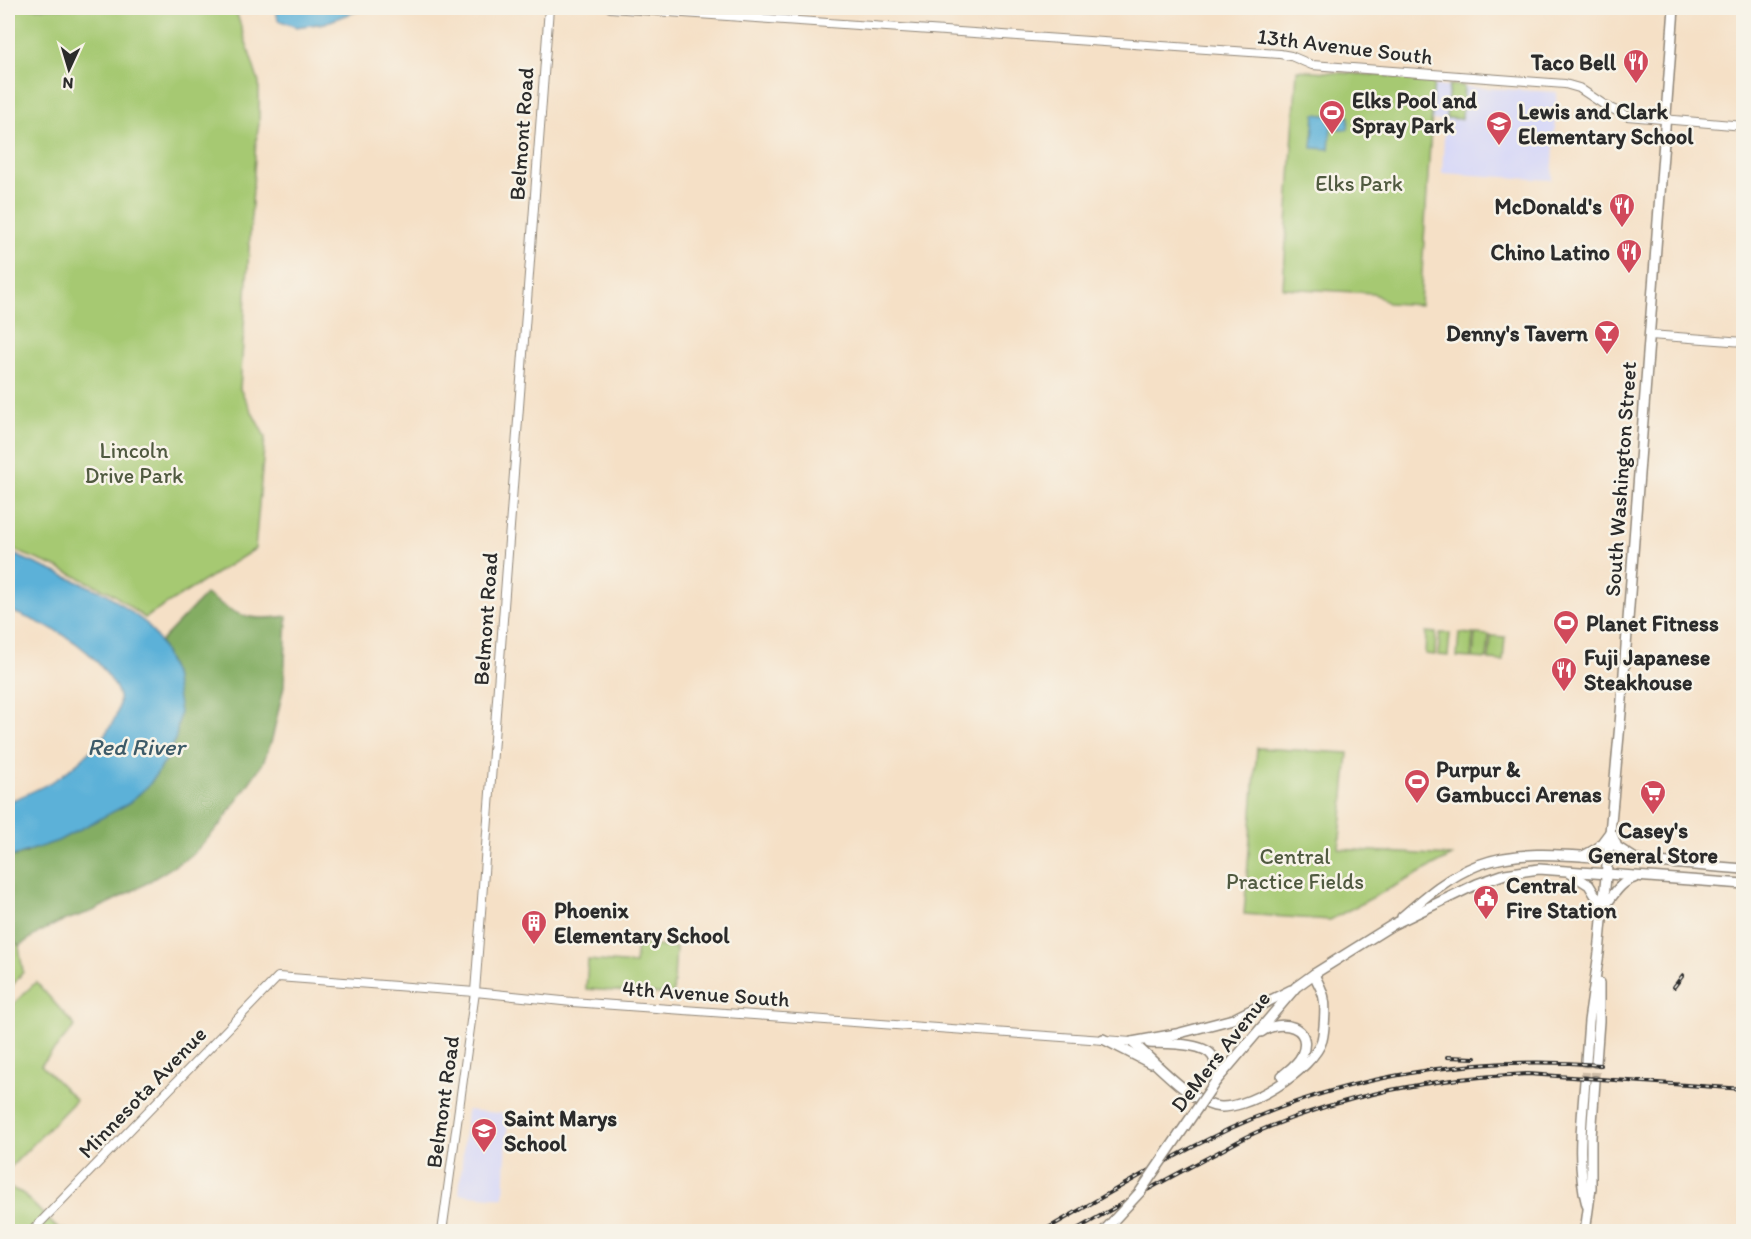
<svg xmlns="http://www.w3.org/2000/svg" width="1751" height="1239" viewBox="0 0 1751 1239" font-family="Itim,sans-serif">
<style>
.built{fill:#d6d7f8}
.green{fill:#a6c972;stroke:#687a4e;stroke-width:1.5}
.forest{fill:#84ad64;stroke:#586c48;stroke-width:1.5}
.water{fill:#5bb1d8;stroke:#436e82;stroke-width:1.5}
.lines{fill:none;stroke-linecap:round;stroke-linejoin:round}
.major-tunnel{stroke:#cdbca7;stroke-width:9;stroke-dasharray:9 4.5;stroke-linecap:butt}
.minor-casing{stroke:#908678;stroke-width:10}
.major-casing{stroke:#908678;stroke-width:12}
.minor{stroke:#fff;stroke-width:8}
.major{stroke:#fff;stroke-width:9}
.rail-casing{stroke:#2b2b2b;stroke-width:4}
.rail{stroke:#f7f3e8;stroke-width:1.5;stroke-dasharray:4.5;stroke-linecap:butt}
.major-bridge-casing{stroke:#908678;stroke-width:12;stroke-linecap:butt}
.major-bridge{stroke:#fff;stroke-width:9}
.labels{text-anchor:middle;stroke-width:5;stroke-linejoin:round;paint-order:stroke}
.street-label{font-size:22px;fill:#2b2b2b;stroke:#f7f3e8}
.poi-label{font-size:22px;font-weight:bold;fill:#2b2b2b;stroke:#f7f3e8;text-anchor:start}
.park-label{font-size:22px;fill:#505a40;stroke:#f7f3e8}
.water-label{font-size:24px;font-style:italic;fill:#3c5a68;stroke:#f7f3e8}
</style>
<rect width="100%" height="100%" fill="#f7f3e8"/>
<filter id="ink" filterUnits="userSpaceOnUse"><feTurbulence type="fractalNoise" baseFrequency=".0167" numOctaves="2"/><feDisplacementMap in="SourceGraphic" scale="12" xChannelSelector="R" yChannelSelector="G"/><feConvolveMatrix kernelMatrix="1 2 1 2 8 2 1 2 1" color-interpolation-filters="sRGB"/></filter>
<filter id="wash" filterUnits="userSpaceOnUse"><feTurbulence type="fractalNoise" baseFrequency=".008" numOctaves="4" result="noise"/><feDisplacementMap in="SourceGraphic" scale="24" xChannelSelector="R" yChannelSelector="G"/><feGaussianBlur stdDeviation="1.35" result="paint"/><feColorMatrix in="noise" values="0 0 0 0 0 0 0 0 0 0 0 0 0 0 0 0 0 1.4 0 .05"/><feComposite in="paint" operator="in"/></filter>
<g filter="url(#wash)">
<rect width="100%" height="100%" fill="#f5e0c6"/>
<g class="built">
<path d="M1374,82L1557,92L1552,180L1442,173L1445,121L1371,115Z"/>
<path d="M467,1110L508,1114L504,1198L459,1194Z"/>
</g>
<g class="green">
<path d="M8,8H235L259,83V124L256,141L240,389L265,437L255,549L145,618L110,592L54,566L8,548Z"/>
<path d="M1297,70L1434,79L1420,305L1388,303L1373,293L1283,288Z"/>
<path d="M1449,85L1464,86L1462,119L1446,118Z"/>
<path d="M1426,632L1436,633L1435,655L1425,654Z"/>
<path d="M1440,633H1450L1448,656L1438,655Z"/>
<path d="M1459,633L1473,634L1471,658L1457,657Z"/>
<path d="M1475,634L1489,635L1487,659L1473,658Z"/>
<path d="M1491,636L1505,637L1503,661L1489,660Z"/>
<path d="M1257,748L1348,753L1339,849L1452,856L1330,920L1244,914Z"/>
<path d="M8,934L19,946L23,972L8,991Z"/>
<path d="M637,944L676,948L673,995L586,989L588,960L635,964Z"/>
<path d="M36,982L75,1026L41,1065L76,1100L8,1170V1009Z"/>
<path d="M8,1187L22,1193L57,1228L70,1231H8Z"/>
</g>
<path class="forest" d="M206,594C238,616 247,622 287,616L284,686L272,739L263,763L220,825L192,855L140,887L93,911L60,922L40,932L19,946L8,934V858L27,853L174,674L160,642Z"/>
<g class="water">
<path d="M276,8H365L325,23L296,27L278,20Z"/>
<path d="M1315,114L1332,116L1329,149L1312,148Z"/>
<path d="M1338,115L1349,116L1348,129H1337Z"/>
<path d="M8,552L107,594L147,624L160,642L174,674L180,712L176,737L167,759L149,785L128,804L58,841L8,858V802C25,795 45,787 61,776C81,761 123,725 119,697C118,688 111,680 106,673C81,638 46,625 8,610Z"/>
</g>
</g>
<g filter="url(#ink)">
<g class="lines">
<g class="major-tunnel">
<path d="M1585,1081L1586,1061"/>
<path d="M1595,1081L1596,1062"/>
</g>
<defs>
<g id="minor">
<path d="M610,8L1280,54L1291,56L1312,65L1565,84L1579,88L1606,106L1627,116L1744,126"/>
<path d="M1650,335L1744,342"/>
<path d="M31,1232L278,977L475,992L572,1002L1132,1042"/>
<path d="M442,1232L475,992L549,8"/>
</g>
<g id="major">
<path d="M1612,834L1617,847L1634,858"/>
<path d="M1583,856L1598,848L1610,832"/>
<path d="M1570,873L1589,885L1603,908"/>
<path d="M1604,907C1613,896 1620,882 1634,878"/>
<path d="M1402,917C1425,897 1449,876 1478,865C1523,848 1573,856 1619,859C1661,862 1702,866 1744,869"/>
<path d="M1261,1032C1281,1018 1314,1026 1302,1055C1298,1064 1289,1070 1282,1076"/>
<path d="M1103,1039L1150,1063"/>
<path d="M1132,1042C1153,1060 1188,1099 1214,1106C1244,1114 1314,1069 1322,1040C1324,1032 1326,1008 1324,999C1323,990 1317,982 1314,974"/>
<path d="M1132,1042L1176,1034L1233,1019L1291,990"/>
<path d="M1149,1043C1165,1044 1205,1042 1213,1057C1217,1064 1216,1074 1216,1081"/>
<path d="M1586,1061L1589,1021L1599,953L1621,713L1674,8"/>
<path d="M1596,1062L1599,1021V983"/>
<path d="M1216,1081L1296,987L1314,974L1394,924L1477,884L1505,874L1539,869L1744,884"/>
<path d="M1585,1081C1582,1121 1576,1166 1587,1205"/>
<path d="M1585,1232L1591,1188V1137L1595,1081"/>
</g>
</defs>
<use href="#minor" class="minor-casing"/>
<use href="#major" class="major-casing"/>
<use href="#minor" class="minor"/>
<use href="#major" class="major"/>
<defs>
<g id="rail">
<path d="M1674,987L1683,975"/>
<path d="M1447,1057L1475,1058"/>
<path d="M1041,1232C1103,1197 1164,1160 1229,1129C1345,1075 1473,1055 1601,1065"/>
<path d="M1072,1232C1117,1206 1163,1181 1209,1157C1225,1149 1241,1139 1257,1132C1343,1095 1435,1077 1528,1074L1744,1089"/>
</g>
</defs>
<use href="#rail" class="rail-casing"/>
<use href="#rail" class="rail"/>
<defs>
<path id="major-bridge" d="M1103,1232L1140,1192L1216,1081"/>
</defs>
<use href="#major-bridge" class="major-bridge-casing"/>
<use href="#major-bridge" class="major-bridge"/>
</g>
</g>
<defs>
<symbol id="restaurant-pin" viewBox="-11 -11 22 30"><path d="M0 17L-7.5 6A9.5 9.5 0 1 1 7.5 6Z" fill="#d1495b" stroke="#f7f3e8"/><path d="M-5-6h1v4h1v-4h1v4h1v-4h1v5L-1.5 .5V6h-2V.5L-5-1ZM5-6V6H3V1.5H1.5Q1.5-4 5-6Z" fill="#fff"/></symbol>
<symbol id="stadium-pin" viewBox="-11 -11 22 30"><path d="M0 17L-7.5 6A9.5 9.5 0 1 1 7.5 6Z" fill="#d1495b" stroke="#f7f3e8"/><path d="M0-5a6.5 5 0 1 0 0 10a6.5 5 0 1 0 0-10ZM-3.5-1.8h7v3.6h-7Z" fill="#fff"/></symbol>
<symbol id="school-pin" viewBox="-11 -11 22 30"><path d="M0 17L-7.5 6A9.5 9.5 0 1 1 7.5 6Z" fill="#d1495b" stroke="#f7f3e8"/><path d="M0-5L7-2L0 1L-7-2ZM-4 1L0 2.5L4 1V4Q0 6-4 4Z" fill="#fff"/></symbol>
<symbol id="bar-pin" viewBox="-11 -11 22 30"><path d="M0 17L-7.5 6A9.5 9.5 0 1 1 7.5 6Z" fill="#d1495b" stroke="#f7f3e8"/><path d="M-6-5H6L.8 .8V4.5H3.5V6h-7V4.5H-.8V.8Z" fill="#fff"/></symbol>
<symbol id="supermarket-pin" viewBox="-11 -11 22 30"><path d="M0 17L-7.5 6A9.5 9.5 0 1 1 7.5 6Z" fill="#d1495b" stroke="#f7f3e8"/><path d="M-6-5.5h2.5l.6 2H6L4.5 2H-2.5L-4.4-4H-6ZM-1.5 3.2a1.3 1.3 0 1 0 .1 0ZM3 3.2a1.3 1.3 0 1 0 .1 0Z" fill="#fff"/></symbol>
<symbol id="civic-pin" viewBox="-11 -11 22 30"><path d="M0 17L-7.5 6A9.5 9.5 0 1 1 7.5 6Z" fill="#d1495b" stroke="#f7f3e8"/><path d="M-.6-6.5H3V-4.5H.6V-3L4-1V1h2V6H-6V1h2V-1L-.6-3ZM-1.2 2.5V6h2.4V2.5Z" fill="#fff"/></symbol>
<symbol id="building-pin" viewBox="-11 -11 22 30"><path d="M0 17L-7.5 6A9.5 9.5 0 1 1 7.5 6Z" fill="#d1495b" stroke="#f7f3e8"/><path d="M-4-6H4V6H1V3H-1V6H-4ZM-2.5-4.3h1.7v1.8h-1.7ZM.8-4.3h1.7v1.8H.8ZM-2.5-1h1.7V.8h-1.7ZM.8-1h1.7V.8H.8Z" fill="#fff"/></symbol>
</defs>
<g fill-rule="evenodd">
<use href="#restaurant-pin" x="1621" y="47" width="30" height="40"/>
<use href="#stadium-pin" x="1317" y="98" width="30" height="40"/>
<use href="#school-pin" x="1484" y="109" width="30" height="40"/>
<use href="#restaurant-pin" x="1607" y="191" width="30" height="40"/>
<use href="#restaurant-pin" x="1614" y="237" width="30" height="40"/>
<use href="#bar-pin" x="1592" y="318" width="30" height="40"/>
<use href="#stadium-pin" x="1551" y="608" width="30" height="40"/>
<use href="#restaurant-pin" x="1549" y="655" width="30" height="40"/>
<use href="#stadium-pin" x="1402" y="767" width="30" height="40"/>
<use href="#supermarket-pin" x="1638" y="778" width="30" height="40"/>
<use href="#civic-pin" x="1471" y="883" width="30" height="40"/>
<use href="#building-pin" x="519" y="908" width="30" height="40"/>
<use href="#school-pin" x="469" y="1116" width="30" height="40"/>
</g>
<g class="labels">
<g class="street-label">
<text transform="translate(1345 46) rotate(7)" y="8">13th Avenue South</text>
<text transform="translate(521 134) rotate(-86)" y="8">Belmont Road</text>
<text transform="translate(1620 479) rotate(-86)" y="8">South Washington Street</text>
<text transform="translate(485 619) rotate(-86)" y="8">Belmont Road</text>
<text transform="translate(706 993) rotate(4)" y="8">4th Avenue South</text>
<text transform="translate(1220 1051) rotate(-52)" y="8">DeMers Avenue</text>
<text transform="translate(142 1092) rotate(-46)" y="8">Minnesota Avenue</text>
<text transform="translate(442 1102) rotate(-82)" y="8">Belmont Road</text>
</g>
<g class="poi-label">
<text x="1616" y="70" text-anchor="end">Taco Bell</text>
<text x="1352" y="108">Elks Pool and<tspan x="1352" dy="25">Spray Park</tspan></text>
<text x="1518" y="119">Lewis and Clark<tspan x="1518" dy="25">Elementary School</tspan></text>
<text x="1602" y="214" text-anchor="end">McDonald's</text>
<text x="1610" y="260" text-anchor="end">Chino Latino</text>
<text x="1588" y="341" text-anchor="end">Denny's Tavern</text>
<text x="1586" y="631">Planet Fitness</text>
<text x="1584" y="665">Fuji Japanese<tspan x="1584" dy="25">Steakhouse</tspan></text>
<text x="1436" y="777">Purpur &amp;<tspan x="1436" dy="25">Gambucci Arenas</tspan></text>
<text x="1653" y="838" text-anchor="middle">Casey's<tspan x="1653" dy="25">General Store</tspan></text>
<text x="1506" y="893">Central<tspan x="1506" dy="25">Fire Station</tspan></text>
<text x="554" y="918">Phoenix<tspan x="554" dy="25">Elementary School</tspan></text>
<text x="504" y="1126">Saint Marys<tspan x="504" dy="25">School</tspan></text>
</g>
<g class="park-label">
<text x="1359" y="191">Elks Park</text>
<text x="134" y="458">Lincoln<tspan x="134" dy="25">Drive Park</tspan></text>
<text x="1295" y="864">Central<tspan x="1295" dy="25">Practice Fields</tspan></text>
</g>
<g class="water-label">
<text x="136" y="755">Red River</text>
</g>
</g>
<rect width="1751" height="1239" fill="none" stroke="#f7f3e8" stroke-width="30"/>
<g transform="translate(69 69) rotate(184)" stroke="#f7f3e8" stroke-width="4.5" paint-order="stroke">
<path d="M0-4.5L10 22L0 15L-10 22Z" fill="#2b2b2b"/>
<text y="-9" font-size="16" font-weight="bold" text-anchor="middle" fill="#2b2b2b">N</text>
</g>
</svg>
